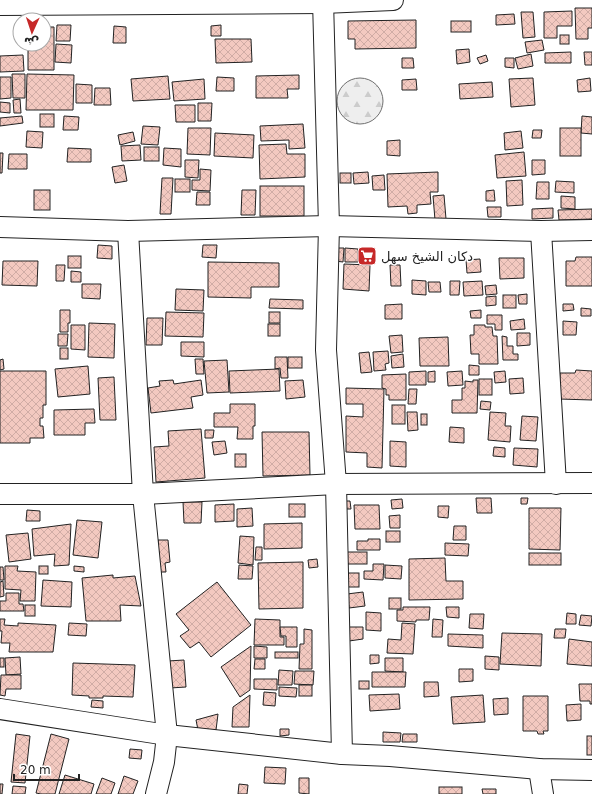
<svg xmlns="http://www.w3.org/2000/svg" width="592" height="794" viewBox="0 0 592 794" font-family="'DejaVu Sans',Cairo,sans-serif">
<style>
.forest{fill:url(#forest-firs);stroke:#6f6f6f}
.building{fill:url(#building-cross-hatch);stroke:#222}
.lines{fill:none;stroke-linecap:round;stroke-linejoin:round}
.street-casing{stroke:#222;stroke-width:22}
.street{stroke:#fff;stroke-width:20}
.labels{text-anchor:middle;stroke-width:3;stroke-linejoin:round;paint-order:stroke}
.poi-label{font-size:13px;fill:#222;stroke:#fff;text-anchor:start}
</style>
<defs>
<pattern id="forest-firs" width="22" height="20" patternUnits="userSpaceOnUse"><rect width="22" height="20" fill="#eee"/><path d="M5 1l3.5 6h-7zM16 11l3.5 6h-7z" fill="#ccc"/></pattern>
<pattern id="building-cross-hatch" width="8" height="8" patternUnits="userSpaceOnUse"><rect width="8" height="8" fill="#f3c9c0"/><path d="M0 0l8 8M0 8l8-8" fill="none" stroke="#d0aca5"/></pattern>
</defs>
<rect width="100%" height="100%" fill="#fff"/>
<circle class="forest" cx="360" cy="101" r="23"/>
<g class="building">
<path d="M575,8H592V28H588V39H576Z"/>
<path d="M572,11V26H557V38H544V12Z"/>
<path d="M521,12H533L535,37L523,38Z"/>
<path d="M514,14L515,24L496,25V15Z"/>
<path d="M416,20V48L355,49V39H348V21Z"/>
<rect x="451" y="21" width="20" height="11"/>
<path d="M57,25H71L70,41H56Z"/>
<path d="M221,25V36H211V26Z"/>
<path d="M114,26L126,27V43H113Z"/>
<path d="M44,27H54V70H28V44H44Z"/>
<rect x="560" y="35" width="9" height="9"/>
<path d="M215,39H251L252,62L216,63Z"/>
<path d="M542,40L544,50L527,53L525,42Z"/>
<path d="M56,44L72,45L71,63L55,62Z"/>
<path d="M469,49L470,62L457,64L456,50Z"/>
<path d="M571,52V63H545V53Z"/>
<path d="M584,52H592V65H585Z"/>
<path d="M531,54L533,66L518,69L515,58Z"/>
<path d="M23,55L24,71L0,72V56Z"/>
<path d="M486,55L488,61L480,64L477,58Z"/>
<path d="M402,58H413L414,68H402Z"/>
<path d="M505,58H514V68L505,67Z"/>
<path d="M12,74H25V98H13Z"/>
<path d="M27,74L74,75L73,110H26Z"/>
<path d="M299,75V89H287L288,98H256V76Z"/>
<path d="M168,76L170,99L133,101L131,79Z"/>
<path d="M0,77H11V98L0,99Z"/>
<path d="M217,77L234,78V91H216Z"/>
<path d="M533,78L535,105L511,107L509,79Z"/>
<path d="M590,78L591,91L578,92L577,80Z"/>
<path d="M204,79L205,99L174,101L172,82Z"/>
<path d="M416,79L417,90H402V80Z"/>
<path d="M492,82L493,97L460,99L459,84Z"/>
<path d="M76,84L92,85V103H76Z"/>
<path d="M95,88H110L111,105H94Z"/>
<path d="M20,99L21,113H14L13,100Z"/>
<path d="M0,102L10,103V113L0,112Z"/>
<path d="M198,103H212L211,121H198Z"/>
<path d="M175,105H195V122H176Z"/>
<rect x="40" y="114" width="14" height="13"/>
<path d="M22,116L23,123L0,126V118Z"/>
<path d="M64,116L79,117L78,130H63Z"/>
<path d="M582,116L592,117V134L581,133Z"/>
<path d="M303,124L305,148L289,149V140L261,141L260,126Z"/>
<path d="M143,126L160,127L158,145L141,144Z"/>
<path d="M188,128H211L210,155L187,154Z"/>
<rect x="560" y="128" width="21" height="28"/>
<path d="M533,130H542L541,138H532Z"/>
<path d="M27,131L43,132L42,148L26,147Z"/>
<path d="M521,131L523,148L505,150L504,133Z"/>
<path d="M133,132L135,141L120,145L118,135Z"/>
<path d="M215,133L254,135L253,158L214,156Z"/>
<path d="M400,140V156L387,155V141Z"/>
<path d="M286,144L287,154H305V177L260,179L259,145Z"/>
<path d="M140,145L141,160L122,161L121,146Z"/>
<rect x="144" y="147" width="15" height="14"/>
<path d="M68,148L91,149V162H67Z"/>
<path d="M164,148L181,149V167L163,165Z"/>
<path d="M524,152L526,176L497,178L495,155Z"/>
<path d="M0,153H3L2,173H0Z"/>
<path d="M9,154H27V169H8Z"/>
<path d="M185,160H199L198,178L185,177Z"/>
<path d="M532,160H545V174L532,175Z"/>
<path d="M124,165L127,181L115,183L112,167Z"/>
<path d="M200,169L211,170L210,191L192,190V180H200Z"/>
<path d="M368,172L369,183L354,184L353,173Z"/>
<path d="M438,172V192H430L431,204L417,205V213L408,214L407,206L388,207L387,174Z"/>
<rect x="340" y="173" width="11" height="10"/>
<path d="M384,175L385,190H373L372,176Z"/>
<path d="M162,178H173L171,214H160Z"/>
<rect x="175" y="179" width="15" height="13"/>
<path d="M522,180L523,205L507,206L506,181Z"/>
<path d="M556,181L574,182V193L555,192Z"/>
<path d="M537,182H549V199H536Z"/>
<rect x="260" y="186" width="44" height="30"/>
<rect x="34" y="190" width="16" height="20"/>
<path d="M242,190H256L255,215H241Z"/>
<path d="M494,190L495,201H486V191Z"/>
<path d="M197,192H210V205H196Z"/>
<path d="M444,195L446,219L435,220L433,196Z"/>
<path d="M561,196L575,197V209L561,208Z"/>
<path d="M487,207H501V217H488Z"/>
<path d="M553,208V218L532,219V209Z"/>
<path d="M592,209V219L559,220L558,210Z"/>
<path d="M98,245L112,246V259L97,258Z"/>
<path d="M203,245H217L216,258L202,257Z"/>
<path d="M336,248H344L343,262L335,261Z"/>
<path d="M345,248L358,249V262H345Z"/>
<rect x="68" y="256" width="13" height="12"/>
<path d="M576,257H592V286H566V261H575Z"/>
<path d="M499,258H524V278L500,279Z"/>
<path d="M480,259L481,272L467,273L466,260Z"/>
<path d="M3,261H38L37,286L2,285Z"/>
<path d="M208,262L279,263V287H251V298L208,297Z"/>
<path d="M344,264L370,265L369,291L343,289Z"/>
<path d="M56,265H65L64,281H56Z"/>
<path d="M390,265H400L401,286H391Z"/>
<path d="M71,271L81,272V282H71Z"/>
<path d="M412,280L426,281V295L412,294Z"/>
<path d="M450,281H460L459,295H450Z"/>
<path d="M482,281L483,295L464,296L463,282Z"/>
<path d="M428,282H440L441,292H429Z"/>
<path d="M82,284H101L100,299L82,298Z"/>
<path d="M496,285L497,294L486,295L485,286Z"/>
<path d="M176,289L204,290L203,311L175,310Z"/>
<path d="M527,294V304H519L518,295Z"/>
<rect x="503" y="295" width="13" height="13"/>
<path d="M496,296V305L486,306V297Z"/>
<path d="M270,299L303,300V309L269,308Z"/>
<path d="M402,304V319H385V305Z"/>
<path d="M563,304H573L574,310L563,311Z"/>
<path d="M581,308L591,309V316H581Z"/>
<path d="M60,310H70V323H68V332H60Z"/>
<path d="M481,310V318H471L470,311Z"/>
<path d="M166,312L204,313L203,337L165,336Z"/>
<rect x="269" y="312" width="11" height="11"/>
<path d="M487,315H502V330H495V324H487Z"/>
<path d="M147,318H163L162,345H146Z"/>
<path d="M524,319L525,329L511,330L510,321Z"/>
<path d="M563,321L577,322L576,335H563Z"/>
<path d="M89,323L115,324L114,358L88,357Z"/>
<rect x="268" y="324" width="12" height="12"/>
<path d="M71,325H85V350L71,349Z"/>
<path d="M474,325H485V327H492L493,336H497L498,364H479V354H471L470,335H474Z"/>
<path d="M517,333H530V345L517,346Z"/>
<path d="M58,334H68L67,346H58Z"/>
<path d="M402,335L403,352L391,353L389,336Z"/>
<path d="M502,336L507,337V346H513V354H518V360H503Z"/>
<path d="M448,337L449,366H420L419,338Z"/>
<path d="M181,342H204V357L181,356Z"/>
<rect x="60" y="348" width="8" height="11"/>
<path d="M388,351L389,363L385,364L386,370L374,371L373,352Z"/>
<path d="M369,352L372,372L361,373L359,353Z"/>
<path d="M403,354L404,367L392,368L391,356Z"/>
<path d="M275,357H287L288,378H281L280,368L275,369Z"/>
<rect x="288" y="357" width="14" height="11"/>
<path d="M3,359L4,369L0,370V360Z"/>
<path d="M195,359H203L204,374H196Z"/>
<path d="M227,360L229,392L207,393L204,361Z"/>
<path d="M469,365L479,366V375H469Z"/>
<path d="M88,366L90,394L58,397L55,369Z"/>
<path d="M279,369L280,391L230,393L229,371Z"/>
<path d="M576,370L592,371V400L559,399L560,373H575Z"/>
<path d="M0,371H46V405H43V418H40V426H43L44,438H30V443H0Z"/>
<path d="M426,371V385H409V372Z"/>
<path d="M435,371V382H428V372Z"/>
<path d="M462,371L463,385L448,386L447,372Z"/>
<path d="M505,371L506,382L495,383L494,372Z"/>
<path d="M406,374V400H389V395H386V389L382,388V375Z"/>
<path d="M114,377L116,420H100L98,378Z"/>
<path d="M523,378L524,393L510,394L509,379Z"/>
<rect x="479" y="379" width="13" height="16"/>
<path d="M173,380L174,384L201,380L203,395L191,397L193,408L151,413L148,388L160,386L159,381Z"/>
<path d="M303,380L305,397L286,399L285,381Z"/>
<path d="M473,380H478L477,413H452V400H462V388H465V381L473,382Z"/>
<path d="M346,388L384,389L382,468L367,467V453L346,452V416L363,417V404H346Z"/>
<path d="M409,389H417L416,404H408Z"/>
<path d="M481,401L491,402L490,410L480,409Z"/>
<path d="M230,404H255V426H253V439H237L238,427H214V413H230Z"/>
<rect x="392" y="405" width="13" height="19"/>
<path d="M94,409L95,423H85V435H54V410Z"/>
<path d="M407,412H417L418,430L408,431Z"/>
<path d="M490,412L506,413L505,426H511L510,442L488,440Z"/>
<rect x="421" y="414" width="6" height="11"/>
<path d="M522,416L538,417L536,441L520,440Z"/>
<path d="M450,427L464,428V443L449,442Z"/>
<path d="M201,429L205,478L156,482L154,447L169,446L168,431Z"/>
<path d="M205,430H214L213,438H205Z"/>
<path d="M262,432H309L310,475L263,476Z"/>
<path d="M225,441L227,453L214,455L212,442Z"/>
<path d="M390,441L406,442V467L390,466Z"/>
<path d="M494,447L505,448V457L493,456Z"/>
<path d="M514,448L538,449L537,467L513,465Z"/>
<rect x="235" y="454" width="11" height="13"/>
<path d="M476,498H491L492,513H477Z"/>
<path d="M521,498H528L527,504H521Z"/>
<path d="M402,499L403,508L392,509L391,500Z"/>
<path d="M345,501H350L351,509H345Z"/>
<path d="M183,502H202L201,523H184Z"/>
<path d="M234,504V521L215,522V505Z"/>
<rect x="289" y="504" width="16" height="13"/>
<path d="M354,505H379L380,529H355Z"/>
<path d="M438,506H449L448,518L438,517Z"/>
<path d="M252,508L253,526L237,527V509Z"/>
<path d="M529,508H561L560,550L529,549Z"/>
<path d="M27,510L40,511V521H26Z"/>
<path d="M400,515V528H390L389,516Z"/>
<path d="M77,520L102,522L98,558L73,555Z"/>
<path d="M302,523V548L264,549V524Z"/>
<path d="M71,524L69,565L54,566L55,554L34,556L32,529Z"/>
<path d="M454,526H466V540H453Z"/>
<rect x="386" y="531" width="14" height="11"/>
<path d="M28,533L31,559L9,562L6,535Z"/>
<path d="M240,536L254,537L253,565L238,563Z"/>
<path d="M368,539H380V550H357V541H368Z"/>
<path d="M158,540H168L170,562L165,563L166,572H160Z"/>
<path d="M445,543L469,544L468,556L445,555Z"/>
<path d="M256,547H262V560H255Z"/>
<rect x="347" y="552" width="20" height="12"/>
<rect x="529" y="553" width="32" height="12"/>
<path d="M445,558L446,581H463V599L409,600V559Z"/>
<path d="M317,559L318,567L309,568L308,560Z"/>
<path d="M303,562V608L259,609L258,563Z"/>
<path d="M373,564H384L383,580L364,579V571H373Z"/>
<path d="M239,565L253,566L252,579H238Z"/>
<path d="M385,565L402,566L401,579L385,578Z"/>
<path d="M5,566H18L17,571L36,572L35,601H20L21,590L5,589Z"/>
<rect x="39" y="566" width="9" height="8"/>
<path d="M74,566L84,567V572L74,571Z"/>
<path d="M0,567H3L4,580H0Z"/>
<rect x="347" y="573" width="12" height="14"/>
<path d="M113,575V578L135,576L141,606L120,605L121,621H86L82,578Z"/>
<path d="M43,580L72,582L71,607L41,606Z"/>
<path d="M3,581L4,596L0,597V582Z"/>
<path d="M217,582L251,625L211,657L199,642L190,648L180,636L189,630L176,614Z"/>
<path d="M363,592L365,606L349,608L347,594Z"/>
<path d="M6,593H19V604H23L24,611H0V601H6Z"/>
<rect x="389" y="598" width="12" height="11"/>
<rect x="25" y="605" width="10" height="11"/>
<path d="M403,607H430L429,620H416V622L397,621V610H403Z"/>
<path d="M446,607H459V618L447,617Z"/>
<path d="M366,612L381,613V631L366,630Z"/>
<path d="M567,613L576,614V624H566Z"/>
<path d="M470,614H484L483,629L469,628Z"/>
<path d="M581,615L592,616L591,626L579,625Z"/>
<path d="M0,619H5L4,625L18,626V623L56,625L53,652H9L10,643H1L2,631H0Z"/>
<path d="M255,619L280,620V637H284V645H254Z"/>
<path d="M433,619L443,620L442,637H432Z"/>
<path d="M69,623L87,624L86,636L68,635Z"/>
<path d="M402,623L415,624L413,654L387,653L388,639L401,640Z"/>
<path d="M280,627H297V647H286V636H281Z"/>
<path d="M349,627H363V639L349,641Z"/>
<path d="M304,629L312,630V669H299L300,644H304Z"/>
<path d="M555,629H566L565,638H554Z"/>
<path d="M502,633L542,634L541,666L500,664Z"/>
<path d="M448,634L483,635V648L448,646Z"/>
<path d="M569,639L592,642V666L567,664Z"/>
<path d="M251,646L250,690L240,697L221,667Z"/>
<path d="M254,646L267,647V658H254Z"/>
<rect x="275" y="652" width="23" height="6"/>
<path d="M370,655H379V663L370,664Z"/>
<path d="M485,656L499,657V670L485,669Z"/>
<path d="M20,657L21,674L6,675L5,658Z"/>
<rect x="0" y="658" width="4" height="9"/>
<path d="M385,658H403V672L385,671Z"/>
<path d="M255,659H265V669H254Z"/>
<path d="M184,660L186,687L170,688L168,661Z"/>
<path d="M73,663L135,665L133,697L103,696V698H89V696L72,695Z"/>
<path d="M459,669H473V681L459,682Z"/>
<path d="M279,670L293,671L292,685H278Z"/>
<path d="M295,671H314L313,685L294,684Z"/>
<path d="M372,672H406L405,687H372Z"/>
<path d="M1,675H21V689H6L5,696L0,695Z"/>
<path d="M254,679H277V690L254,689Z"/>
<rect x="359" y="681" width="10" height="8"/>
<path d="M424,682H438L439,696L424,697Z"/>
<path d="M579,684H592V704H590V701H580Z"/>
<rect x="299" y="685" width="13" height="11"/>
<path d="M279,687L297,688L296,697L279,696Z"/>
<path d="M264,692L276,693L275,706L263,705Z"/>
<path d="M399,694L400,709L370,711L369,695Z"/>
<path d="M250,695L249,727H232L233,707Z"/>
<path d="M483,695L485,722L453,724L451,697Z"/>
<path d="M523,696H548V731H543L544,734H538L537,731H523Z"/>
<path d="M508,698V714L494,715L493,699Z"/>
<path d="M92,700L103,701V708L91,707Z"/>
<path d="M581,704V720L567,721L566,705Z"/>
<path d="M218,714L216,730H198L196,720Z"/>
<path d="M280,729H289V735L280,736Z"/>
<path d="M383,732L401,733L400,742H383Z"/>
<path d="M16,734L30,736L25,783L11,782Z"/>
<path d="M51,734L69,739L55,794H41L36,793Z"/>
<path d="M403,734H417V742H402Z"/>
<rect x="587" y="736" width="5" height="19"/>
<path d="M130,749L142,750L141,759L129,758Z"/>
<path d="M265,767L286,768L285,784L264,783Z"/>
<path d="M65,775L94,784L91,794H59Z"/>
<path d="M124,776L138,781L133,794H118Z"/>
<path d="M102,778L115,783L111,794H96Z"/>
<path d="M299,778H309V794L299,793Z"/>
<path d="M0,784H3L2,794H0Z"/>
<path d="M239,784L248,785L247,794H238Z"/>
<path d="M13,786L26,787L25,794H12Z"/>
<rect x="439" y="787" width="23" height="7"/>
<path d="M482,789H496V794H483Z"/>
</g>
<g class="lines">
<defs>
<g id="street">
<path d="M323,0L329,226L326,350L336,484L342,754"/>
<path d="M0,5L323,3L393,0"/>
<path d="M0,227L128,231L329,226L541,231L592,230"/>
<path d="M128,231L143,494L167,735L164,762L156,794"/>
<path d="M541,231L556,484"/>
<path d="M0,494H143L336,484L592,483"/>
<path d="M0,709L167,735L342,754L390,756L539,769L592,770"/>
<path d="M539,769L543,794"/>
</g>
</defs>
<use href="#street" class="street-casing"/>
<use href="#street" class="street"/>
</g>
<defs>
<symbol id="supermarket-square" viewBox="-11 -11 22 22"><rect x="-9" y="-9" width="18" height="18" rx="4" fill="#c62828" stroke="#fff"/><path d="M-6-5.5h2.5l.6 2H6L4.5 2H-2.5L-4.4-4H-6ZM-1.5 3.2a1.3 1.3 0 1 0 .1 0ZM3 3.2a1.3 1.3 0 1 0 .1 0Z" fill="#fff"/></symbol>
</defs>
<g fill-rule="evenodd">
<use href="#supermarket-square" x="356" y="245" width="22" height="22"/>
</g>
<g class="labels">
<g class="poi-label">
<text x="381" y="261">دكان الشيخ سهل</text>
</g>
</g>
<g transform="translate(32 32) rotate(183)"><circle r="19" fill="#ffffff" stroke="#a7a7a7"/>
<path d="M0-3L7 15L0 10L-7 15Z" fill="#c62828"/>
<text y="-6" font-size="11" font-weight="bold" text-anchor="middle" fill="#222222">ش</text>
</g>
<path d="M14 774v6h65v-6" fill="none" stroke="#222222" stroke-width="2"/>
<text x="20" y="774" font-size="12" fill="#222222" stroke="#ffffff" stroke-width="3" paint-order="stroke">20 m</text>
</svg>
